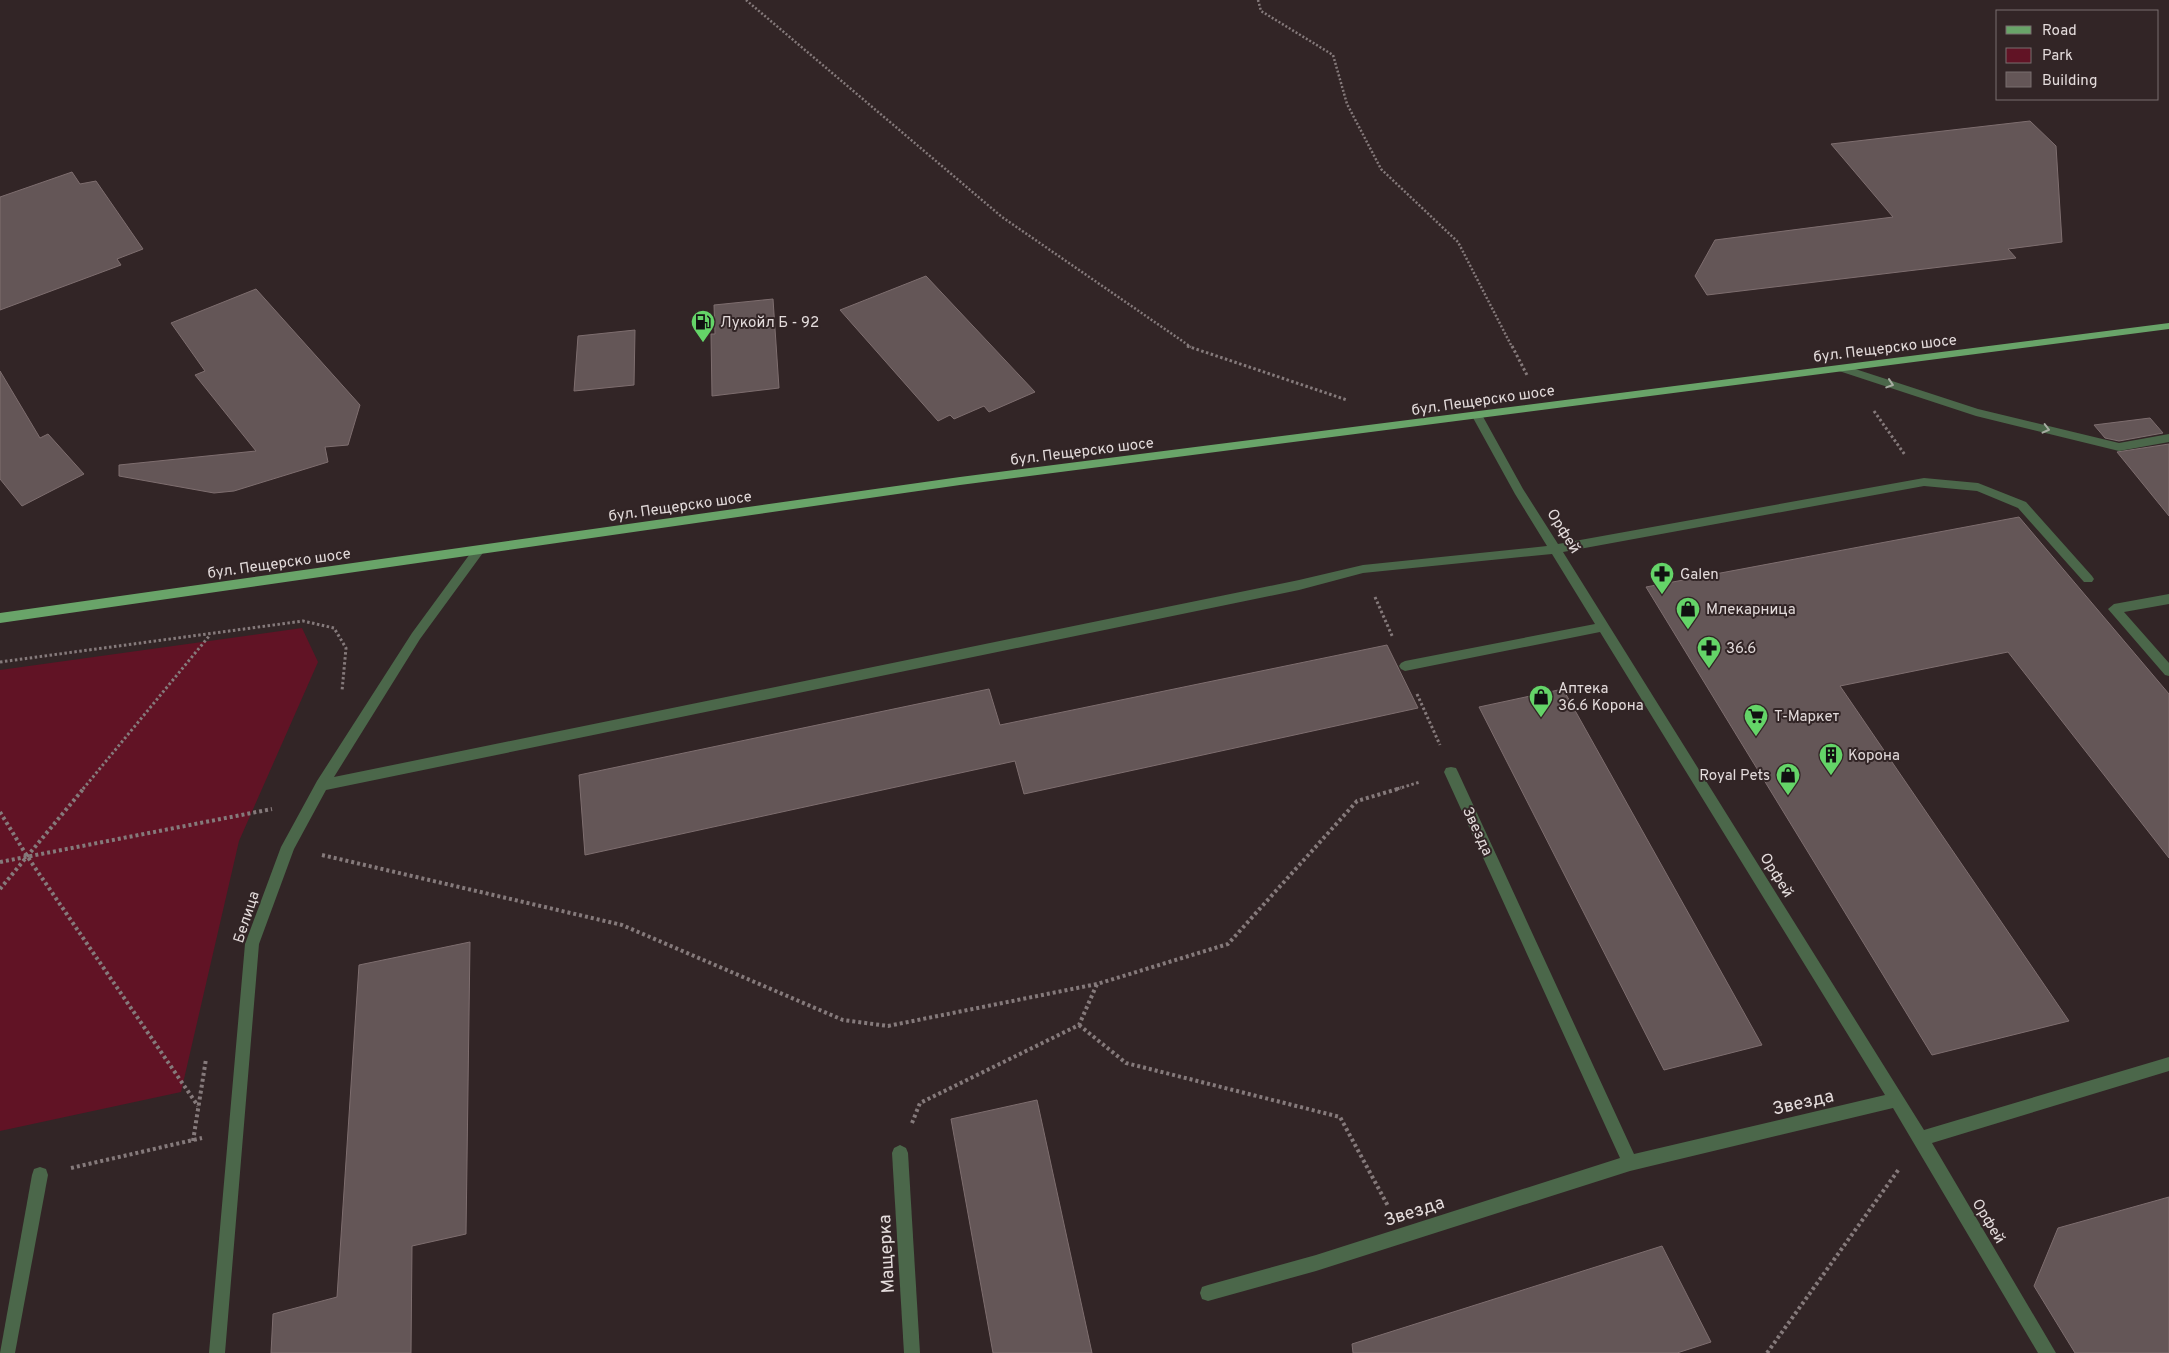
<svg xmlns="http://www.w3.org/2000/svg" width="2169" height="1353" viewBox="0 0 2169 1353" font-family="Overpass,sans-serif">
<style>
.green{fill:#611325}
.building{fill:#645657;stroke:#7e6e6f}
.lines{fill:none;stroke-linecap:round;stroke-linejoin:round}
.path-far2{stroke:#857a7b;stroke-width:2.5;stroke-dasharray:2 2;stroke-linecap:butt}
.path-far1{stroke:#857a7b;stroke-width:3;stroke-dasharray:2.5 2.5;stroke-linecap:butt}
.path{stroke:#857a7b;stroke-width:4;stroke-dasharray:3 3;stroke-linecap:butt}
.minor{fill:#4b674a;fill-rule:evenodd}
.major{fill:#69a469;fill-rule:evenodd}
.oneway{stroke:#a7ada2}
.labels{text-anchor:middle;stroke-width:4;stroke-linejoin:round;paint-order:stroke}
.poi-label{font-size:15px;fill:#e4dcdc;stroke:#322526;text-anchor:start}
.street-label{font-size:15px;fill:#e4dcdc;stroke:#322526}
.near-street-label{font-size:18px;fill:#e4dcdc;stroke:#322526}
</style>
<rect width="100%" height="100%" fill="#322526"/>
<path class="green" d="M302,628L318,662L239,841L181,1092L0,1131V670Z"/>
<g class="building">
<path d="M2030,121L2056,146L2062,242L2008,249L2016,258L1707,295L1695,276L1715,240L1893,217L1831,144Z"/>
<path d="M72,172L80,184L96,181L143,249L117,259L121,265L0,310V197Z"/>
<path d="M926,276L1035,392L989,412L984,406L954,419L950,415L938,421L840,310Z"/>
<path d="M256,289L360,405L348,445L325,447L328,462L234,491L214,493L119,476V465L256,451L195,375L205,371L171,323Z"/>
<path d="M773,299L779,388L712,396L711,334H715L714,305Z"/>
<path d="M635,330L634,385L574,391L578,336Z"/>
<path d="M0,371L40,438L48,434L84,474L22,506L0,479Z"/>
<path d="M2150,418L2163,433L2119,441L2105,438L2094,425Z"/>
<path d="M2169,444V516L2117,452Z"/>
<path d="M2019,517L2169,694V858L2008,652L1840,686L2069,1021L1932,1055L1646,587Z"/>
<path d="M1387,645L1418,708L1024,794L1015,761L585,855L579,775L989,689L1000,725Z"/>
<path d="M1563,689L1690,916L1762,1045L1664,1070L1479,707Z"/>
<path d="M470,942L466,1234L412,1246L411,1353H271L273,1314L337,1297L359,965Z"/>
<path d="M1037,1100L1092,1353H993L951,1119Z"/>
<path d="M2169,1197V1353H2075L2034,1286L2058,1228Z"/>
<path d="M1662,1246L1711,1342L1677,1353H1353L1352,1344Z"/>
</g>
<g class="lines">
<g class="path-far2">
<path d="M746,0L1002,217L1191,347"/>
<path d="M1258,0L1261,11L1333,55L1347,104L1381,169L1458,242L1512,347"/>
</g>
<g class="path-far1">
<path d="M1187,346L1347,400"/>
<path d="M1512,346L1528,377"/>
<path d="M1874,411L1905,455"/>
<path d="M1375,597L1393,638"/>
<path d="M0,662L303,621L334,628L346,648L342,691"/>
<path d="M1417,694L1440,745"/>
<path d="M83,789L210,635"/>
<path d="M1397,789L1420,782"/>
</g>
<g class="path">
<path d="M0,812L27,856L198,1106"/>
<path d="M322,855L622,925L843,1020L888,1026L1097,984L1228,944L1357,801L1401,788"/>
<path d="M0,862L272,809"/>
<path d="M0,889L84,788"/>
<path d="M1079,1025L1126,1063L1340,1117L1388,1206"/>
<path d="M912,1123L920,1103L1079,1025L1097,984"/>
<path d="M193,1141L206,1059"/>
<path d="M71,1168L202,1138"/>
<path d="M1767,1353L1899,1169"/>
</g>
<g class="minor">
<path d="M1843,365L1978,409L2119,443L2169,434V442L2119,451L1976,416L1839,371V367Z"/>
<path d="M1477,412L1481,413L1523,489L1558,544L1924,478L1978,483L2026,502L2092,576L2094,579L2092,582H2084L2018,508L1977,491L1924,486L1563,552L1924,1130L2169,1057V1071L1932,1143L2056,1353H2038L1893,1108L1630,1171L1316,1271L1208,1301L1202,1299L1200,1293L1202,1287L1208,1285L1316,1255L1620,1158L1444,772L1446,768L1451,767L1456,768L1458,772L1634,1154L1885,1095L1600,632L1405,671L1401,669L1399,666L1401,663L1405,661L1595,624L1552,554L1363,573L1299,590L326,790L294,849L259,944L225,1353H209L245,944L281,847L317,781L412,633L475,547H483L485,550L420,639L334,777L1299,580L1363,565L1547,546L1515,494L1472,416Z"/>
<path d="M2169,594V604L2124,612L2169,663V676L2165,675L2108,609L2114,604Z"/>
<path d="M900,1145L906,1148L908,1153L920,1353H904L892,1153L894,1148Z"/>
<path d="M40,1167L46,1169L48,1175L15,1353H0L32,1175L34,1169Z"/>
</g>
<path class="major" d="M2169,323V329L960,485L0,623V613L960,477Z"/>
</g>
<defs><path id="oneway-chevron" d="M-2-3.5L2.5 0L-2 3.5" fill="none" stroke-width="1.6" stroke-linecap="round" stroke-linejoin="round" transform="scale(1.25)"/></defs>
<g class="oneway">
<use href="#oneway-chevron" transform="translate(1890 384) rotate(18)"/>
<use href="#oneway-chevron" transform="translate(2046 429) rotate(14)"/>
</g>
<defs>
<symbol id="fuel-pin" viewBox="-11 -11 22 30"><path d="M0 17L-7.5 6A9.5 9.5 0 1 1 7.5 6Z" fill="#64d468" stroke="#322526"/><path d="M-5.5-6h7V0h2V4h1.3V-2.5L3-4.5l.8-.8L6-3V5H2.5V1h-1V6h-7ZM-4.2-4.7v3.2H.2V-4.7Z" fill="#111"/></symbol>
<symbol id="pharmacy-pin" viewBox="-11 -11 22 30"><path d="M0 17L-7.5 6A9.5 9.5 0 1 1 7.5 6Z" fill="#64d468" stroke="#322526"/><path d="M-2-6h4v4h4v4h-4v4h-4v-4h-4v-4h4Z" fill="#111"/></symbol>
<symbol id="shop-pin" viewBox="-11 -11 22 30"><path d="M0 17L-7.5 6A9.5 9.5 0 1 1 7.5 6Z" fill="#64d468" stroke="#322526"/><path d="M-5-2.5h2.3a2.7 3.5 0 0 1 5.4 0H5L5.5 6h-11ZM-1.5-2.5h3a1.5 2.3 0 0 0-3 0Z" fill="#111"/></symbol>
<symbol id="supermarket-pin" viewBox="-11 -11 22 30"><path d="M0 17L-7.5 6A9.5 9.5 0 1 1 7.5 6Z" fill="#64d468" stroke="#322526"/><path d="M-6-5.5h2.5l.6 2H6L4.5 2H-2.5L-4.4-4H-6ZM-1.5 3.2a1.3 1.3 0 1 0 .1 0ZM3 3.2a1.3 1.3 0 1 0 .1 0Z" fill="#111"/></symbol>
<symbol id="building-pin" viewBox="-11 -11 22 30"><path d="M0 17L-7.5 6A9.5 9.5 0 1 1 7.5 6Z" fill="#64d468" stroke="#322526"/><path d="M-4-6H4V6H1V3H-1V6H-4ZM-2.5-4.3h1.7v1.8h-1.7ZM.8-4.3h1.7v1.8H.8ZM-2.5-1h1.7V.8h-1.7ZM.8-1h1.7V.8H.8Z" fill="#111"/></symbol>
</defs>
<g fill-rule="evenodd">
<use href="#fuel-pin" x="689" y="308" width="28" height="38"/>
<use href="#pharmacy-pin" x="1648" y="560" width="28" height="38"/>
<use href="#shop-pin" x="1674" y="595" width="28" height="38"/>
<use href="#pharmacy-pin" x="1695" y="634" width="28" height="38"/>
<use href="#shop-pin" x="1527" y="683" width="28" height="38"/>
<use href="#supermarket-pin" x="1742" y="702" width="28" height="38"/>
<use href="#building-pin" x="1817" y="741" width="28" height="38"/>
<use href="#shop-pin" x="1774" y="761" width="28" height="38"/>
</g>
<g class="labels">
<g class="poi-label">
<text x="720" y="327">Лукойл Б - 92</text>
<text x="1680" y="579">Galen</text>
<text x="1706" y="614">Млекарница</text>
<text x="1726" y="653">36.6</text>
<text x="1558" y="693">Аптека<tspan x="1558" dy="17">36.6 Корона</tspan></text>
<text x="1774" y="721">Т-Маркет</text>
<text x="1848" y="760">Корона</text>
<text x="1770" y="780" text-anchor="end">Royal Pets</text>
</g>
<g class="street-label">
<text transform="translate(1885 348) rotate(-7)" y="5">бул. Пещерско шосе</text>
<text transform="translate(1483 400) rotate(-8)" y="5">бул. Пещерско шосе</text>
<text transform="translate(1082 451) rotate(-7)" y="5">бул. Пещерско шосе</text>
<text transform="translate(680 506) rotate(-8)" y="5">бул. Пещерско шосе</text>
<text transform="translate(1564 531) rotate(58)" y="5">Орфей</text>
<text transform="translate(279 563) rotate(-8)" y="5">бул. Пещерско шосе</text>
<text transform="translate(1478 831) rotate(65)" y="5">Звезда</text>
<text transform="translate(1777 875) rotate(58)" y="5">Орфей</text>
<text transform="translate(246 917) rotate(-72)" y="5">Белица</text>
<text transform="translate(1989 1221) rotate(59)" y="5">Орфей</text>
</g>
<g class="near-street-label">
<text transform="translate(1803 1102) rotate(-13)" y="6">Звезда</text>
<text transform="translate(1414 1211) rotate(-18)" y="6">Звезда</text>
<text transform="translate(886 1254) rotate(-93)" y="6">Мащерка</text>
</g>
</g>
<rect x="1996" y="10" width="162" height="90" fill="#322526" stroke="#796e6f"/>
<rect x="2006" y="26" width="25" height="8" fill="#69a469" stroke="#796e6f"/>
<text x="2042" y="35" font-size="15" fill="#e4dcdc">Road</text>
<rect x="2006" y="48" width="25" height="15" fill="#611325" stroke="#796e6f"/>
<text x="2042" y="60" font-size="15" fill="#e4dcdc">Park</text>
<rect x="2006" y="72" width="25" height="15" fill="#645657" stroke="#796e6f"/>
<text x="2042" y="85" font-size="15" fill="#e4dcdc">Building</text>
</svg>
